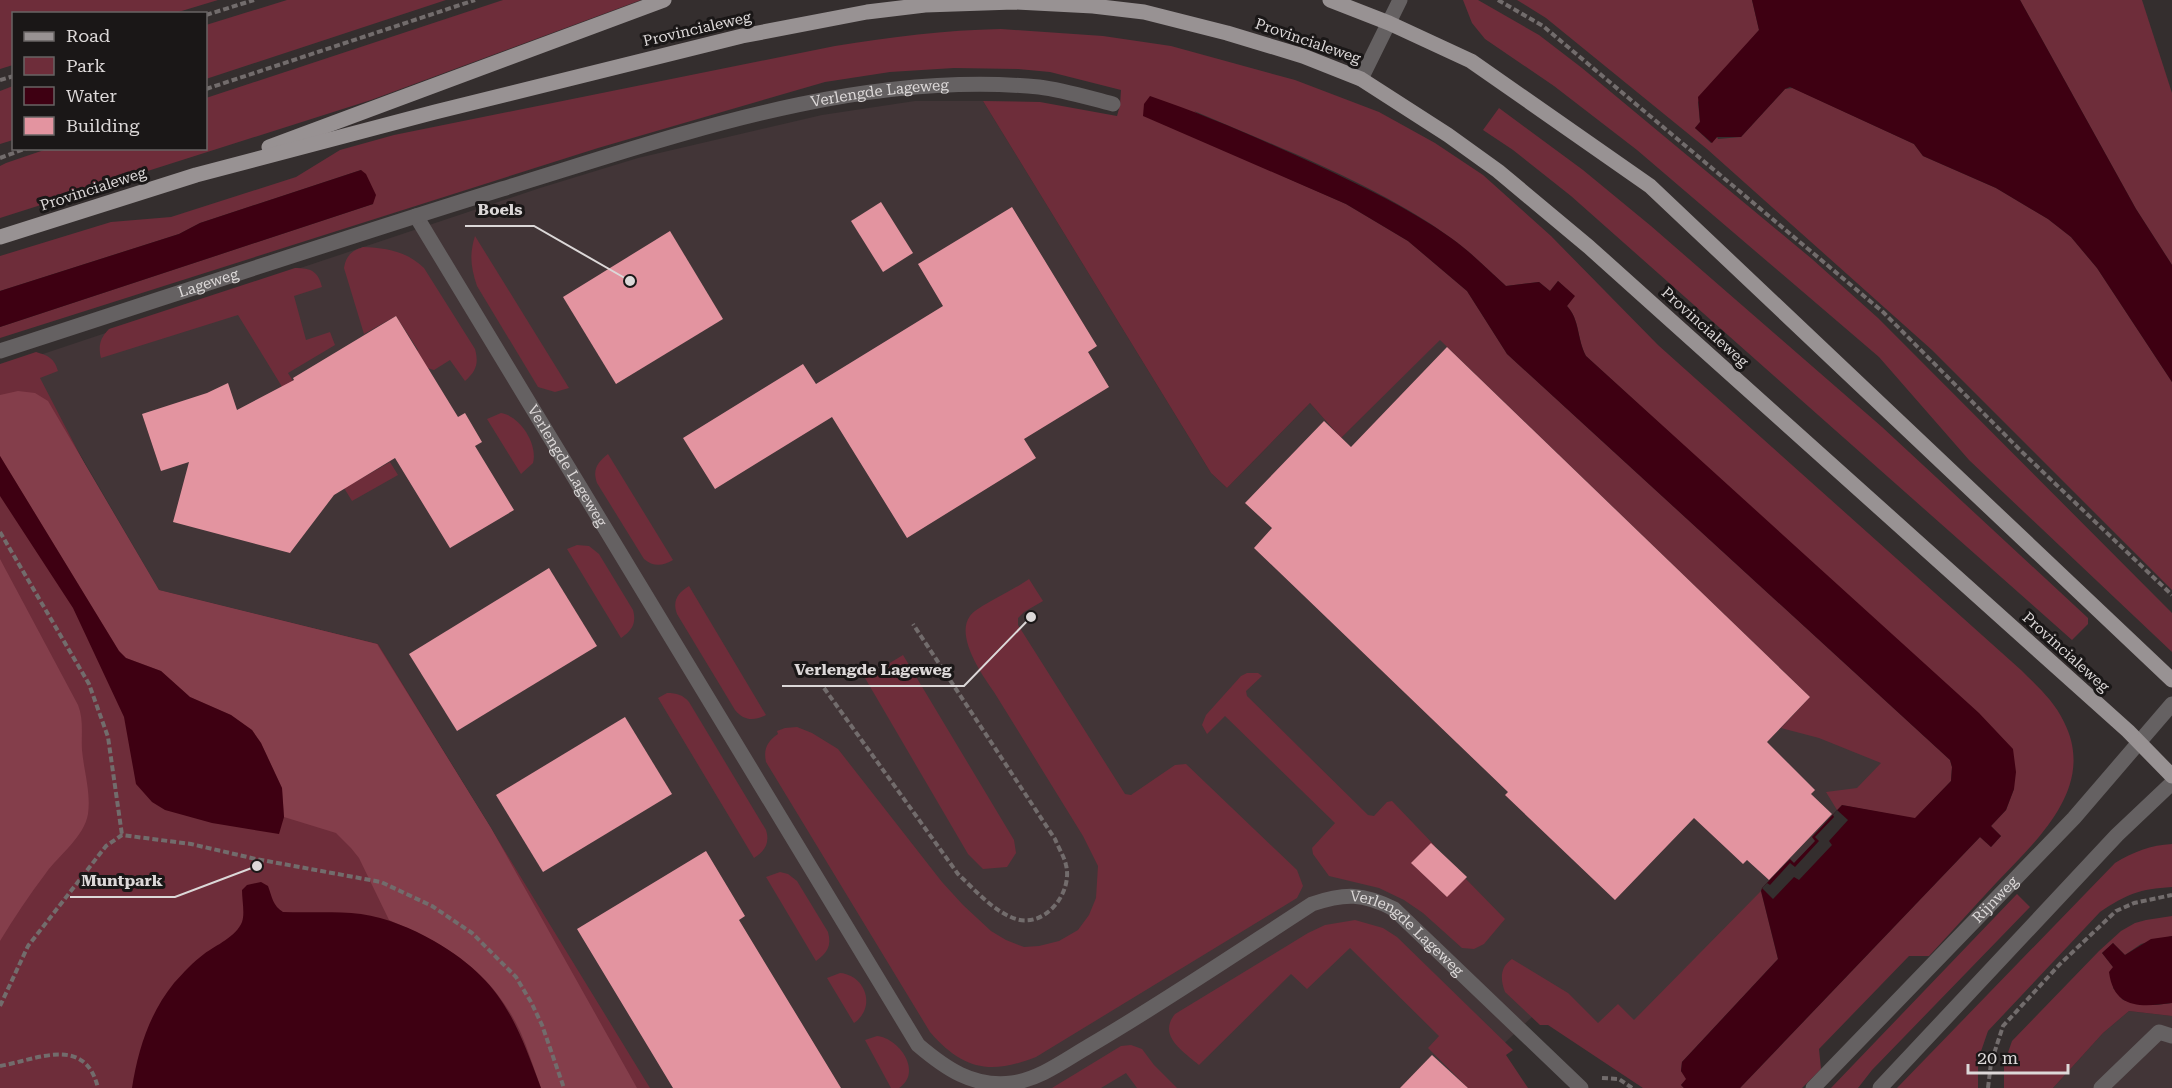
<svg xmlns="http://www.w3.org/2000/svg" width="2172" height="1088" viewBox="0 0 2172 1088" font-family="'Roboto Serif',serif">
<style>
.built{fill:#423537}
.green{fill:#6e2d3a}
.forest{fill:#843e4b}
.water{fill:#3e0012}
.pier{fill:#342e2e}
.building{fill:#e394a0}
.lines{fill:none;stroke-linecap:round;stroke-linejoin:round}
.path{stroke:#726c6c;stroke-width:4;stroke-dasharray:6 3;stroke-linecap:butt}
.minor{stroke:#656162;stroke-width:15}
.major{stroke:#989293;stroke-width:15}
.labels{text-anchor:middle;stroke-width:6;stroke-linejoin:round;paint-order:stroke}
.street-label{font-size:15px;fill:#dcd8d8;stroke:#1a1717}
.leader{fill:none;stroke:#dcd8d8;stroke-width:2}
.callout-dot{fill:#dcd8d8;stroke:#1a1717;stroke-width:2}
.callout-label{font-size:16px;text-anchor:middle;font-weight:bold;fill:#dcd8d8;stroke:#1a1717;stroke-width:6;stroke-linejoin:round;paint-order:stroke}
</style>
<rect width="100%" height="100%" fill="#342e2e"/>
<g class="built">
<path d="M915,101H983L1211,473L1227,488L1310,403L1341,438L1475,304L1507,354L1950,760L1837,810L1812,837L1816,841L1794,863L1790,860L1778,959L1625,1065L1552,998L1493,1054L1507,1088H637L491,828L378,644L159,590L25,360L540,188L638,158L822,115Z"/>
<path d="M2129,1011L2172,1016V1088H2053L2103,1033Z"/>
</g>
<g class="green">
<path d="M0,0H218L175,13L14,14L13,65L0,69Z"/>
<path d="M287,0H446L206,79V25Z"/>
<path d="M503,0H641L371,100L0,218V166L6,163L47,149L206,148V98Z"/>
<path d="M1463,0H1478L1539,35L1582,68L1812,259L1878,318L2172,613V652L1969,460L1879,357L1637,150L1554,86L1485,39L1472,23Z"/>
<path d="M1517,0H1752L1759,30L1698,102L1700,122L1695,128L1711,143L1717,137L1718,139L1741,137L1785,89L1793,88L1914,144L1923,156L1996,188L2048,219L2071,237L2097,268L2172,382V590L1932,350L1707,149L1546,18Z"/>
<path d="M2020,0H2142L2172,93V265L2136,209Z"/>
<path d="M1001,29L1103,36L1171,46L1295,80L1379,112L1435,143L1483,175L1551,236L1658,345L2021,670C2037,686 2054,701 2064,722C2097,787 2037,840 1997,882C1974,907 1952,931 1929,956H1909L1819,1049L1821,1069L1802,1088H1740L1980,837L1991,847L2001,836L1991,826L2006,810L2014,789L1672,435L1586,356C1577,339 1580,320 1567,306L1574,296L1558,281L1550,291L1539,282L1506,286C1488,270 1471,252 1451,238C1378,185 1278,147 1194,111L1285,177L1346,204L1408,241L1467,291L1507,354L1950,760L1952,767L1951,781L1915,819L1842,805L1837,810L1826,792L1857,788L1881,763L1819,738L1781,728L1810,697L1440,340L1341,438L1310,403L1227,488L1211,473L983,101L1040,102L1117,116L1120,105L1121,90L1050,72L1018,69L954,68L890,72L825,82L598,148L0,338V327L373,204L361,170L200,223L179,234L0,291V256L111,222L171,217L296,177L340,150L394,135L835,46C891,37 945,30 1001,29Z"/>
<path d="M13,86V140L0,144V91Z"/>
<path d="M1499,108L1583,170L1651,226L1882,427L2088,618V624L2072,640L1571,196L1513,150L1483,130Z"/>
<path d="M475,236L569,388L555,392L538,387L477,286C471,268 469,255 475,236Z"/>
<path d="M363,247C387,248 406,251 424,268L475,349C479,364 476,371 465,381L450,360L434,370L401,360L418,350L396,316L364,334L344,268C346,256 351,251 363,247Z"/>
<path d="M295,268C311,268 318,271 322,287L294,296L306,340L330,332L335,345L288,373L355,482L390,462L398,475L352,501L238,315L101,358C98,346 100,338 109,329Z"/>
<path d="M36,352C49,356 54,358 58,371L40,378L149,588L378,644L650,1088H0V364Z"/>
<path d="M501,413C520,416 538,444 533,463L521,474L487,419Z"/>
<path d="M608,454L673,560C663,566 653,567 644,559L597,483C592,469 598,462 608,454Z"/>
<path d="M577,545L589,546L599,554L633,610C637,624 631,631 621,638L567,549Z"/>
<path d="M1029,579L1043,601L1024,612L1018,618V625L1125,794L1131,795L1175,765L1186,764L1297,870L1303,886L1297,898L1036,1057C990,1075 963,1070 930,1032L766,762C763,748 768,741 778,734L777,731L785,728L797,727L812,733L838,749L942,882L963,905L991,931L1006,940L1024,947L1039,946L1059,941L1078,930L1089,915L1096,898L1098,866L1083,836L994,692C982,675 955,636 970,616C977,606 1016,589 1029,579Z"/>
<path d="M689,586L766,715C754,721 744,721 735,710L677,614C672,600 678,593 689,586Z"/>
<path d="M903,655L1014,840L1016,853L1007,867L983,869L968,854L865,678Z"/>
<path d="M1247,673H1258L1262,676L1246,691L1247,696L1368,815L1374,816L1387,802L1392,801L1435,846L1415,866L1445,895L1464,877L1505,919L1484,944L1474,949L1462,948L1423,913L1404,900L1379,888L1329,876L1313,854L1312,848L1335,823L1225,716L1207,734L1202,725L1206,715L1241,676Z"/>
<path d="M667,693C677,693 683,695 689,702L766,830C770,843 765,851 754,858L658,698Z"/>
<path d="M2172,844V887C2139,889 2127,894 2100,912L1988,1031L1978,1060V1088H1897L2115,863C2133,852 2151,845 2172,844Z"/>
<path d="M780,872L788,874L797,881L828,932C832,946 827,953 816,961L766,877Z"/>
<path d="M1761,891L1778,959L1682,1062L1681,1071L1687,1079L1681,1085L1684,1088H1643L1548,1025H1540L1505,992C1500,979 1500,967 1512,959L1568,993L1598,1023L1618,1004L1634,1020Z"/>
<path d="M2017,894L2030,907L1872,1070L1858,1088H1831Z"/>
<path d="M2172,916V936L2141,944L2125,955L2113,943L2102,953L2113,967V988L2123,1000L2156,1005L2172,1003V1016L2129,1011L2103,1033L2053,1088H2004V1064L2012,1041L2099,951L2121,931L2135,923L2146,920Z"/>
<path d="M1355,920L1383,928L1397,937L1513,1050L1506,1055L1528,1088H1468L1428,1048L1439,1036L1350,948L1307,989L1291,974L1199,1065C1184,1052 1157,1036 1175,1014L1308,933L1325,925Z"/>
<path d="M840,973C865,975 877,1007 854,1023L827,978Z"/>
<path d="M877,1036C899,1038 923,1072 899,1088H891L865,1040Z"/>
<path d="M1131,1045L1142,1049L1154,1065L1177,1088H1137L1126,1073L1101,1088H1052L1121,1046Z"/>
</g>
<g class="forest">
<path d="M18,391L35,393L48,401L159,590L377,644L491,828L637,1088H541C534,1069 528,1049 520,1031C491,971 448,945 389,920L359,858L351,848L336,833L284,817L282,788L261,743L252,730L231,715L190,697L161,671L126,658L119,651L0,456V395Z"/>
<path d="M0,559L78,705C84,720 81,735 82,750C84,772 91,792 88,814C84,837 59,855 46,873C29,895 14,918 0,941Z"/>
</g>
<g class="water">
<path d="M1752,0H2020L2136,209L2172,265V382L2097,268L2071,237L2048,219L1996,188L1923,156L1914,144L1790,87L1785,89L1741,137H1717L1712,143L1695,128L1700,122L1698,97L1759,30Z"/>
<path d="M1150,96C1206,115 1260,139 1315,164C1362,186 1409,208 1451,238C1471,252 1488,270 1506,286L1539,282L1550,291L1558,281L1575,296L1567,306C1580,320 1577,339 1586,356L1979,713L2013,749L2016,772L2014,789L2006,810L1991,826L2001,836L1991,847L1980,837L1740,1088H1684L1681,1085L1686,1079L1681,1071L1682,1062L1778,959L1761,891L1762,888L1790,859L1794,863L1815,841L1812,837L1842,805L1915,818L1951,781L1952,767L1950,760L1507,354L1467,291L1408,241L1346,204L1143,116L1144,104Z"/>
<path d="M361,170L366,174L376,195L373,204L0,327V291L179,234L200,223Z"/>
<path d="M0,456L119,651L126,658L161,671L190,697L231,715L252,730L261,743L282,788L284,817L279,834L212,823L165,810L152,802L136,784L124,717L73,608L0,496Z"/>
<path d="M261,882L268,886C272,897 273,906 283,912C309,913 335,911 361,914C387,918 411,928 434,941C501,980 515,1018 541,1088H132C138,1050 149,1014 174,983C183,973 193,962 204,954C216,945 236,937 242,922C245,914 242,900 242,890L247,885Z"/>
<path d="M2172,936V1003C2142,1007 2114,1010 2109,972L2113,967L2102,953L2113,943L2125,955L2151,939Z"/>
</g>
<path class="pier" d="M1837,810L1848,820L1829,841L1832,845L1799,880L1794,877L1773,899L1762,888L1767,883L1770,885L1790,863L1795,867L1819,841L1815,837L1834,817L1833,815Z"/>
<g class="building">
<path d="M881,202L913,253L883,272L851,221Z"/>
<path d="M1012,207L1097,346L1088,352L1109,387L1024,439L1036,458L907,538L832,417L715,489L683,438L803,364L816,384L943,306L918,264Z"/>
<path d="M670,231L723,319L616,384L563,297Z"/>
<path d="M396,316L458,417L465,413L482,442L475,446L514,510L450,548L395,458L334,495L290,553L173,522L189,462L161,471L142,414L207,393L228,383L237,410L294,380L293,378Z"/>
<path d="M1447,347L1810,697L1767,742L1815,790L1811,794L1832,814L1769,880L1747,860L1743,864L1694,818L1615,900L1505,795L1508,792L1254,548L1272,528L1245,503L1324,421L1351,447Z"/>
<path d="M549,568L597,646L457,731L409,654Z"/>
<path d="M625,717L672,794L543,872L496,795Z"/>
<path d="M1431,843L1467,877L1447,897L1411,863Z"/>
<path d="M706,851L745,916L739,920L841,1088H673L577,929Z"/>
<path d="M1432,1055L1468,1088H1400Z"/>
</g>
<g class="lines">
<g class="path">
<path d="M1498,0L1543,26L1883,312L2023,453L2172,595"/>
<path d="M206,15L254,0"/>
<path d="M0,80L14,76"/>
<path d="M206,89L475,0"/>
<path d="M0,158L27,148"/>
<path d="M0,532L89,684L108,737L122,835"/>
<path d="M824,688L958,874C974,889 994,912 1016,919C1046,928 1073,892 1066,865C1064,856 1058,847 1055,839L913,624"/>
<path d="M0,1006L28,946L106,846L122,835L191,844L256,859L381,882L432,906L472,933L516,977L531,1002L542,1025L564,1088"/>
<path d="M0,1066C39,1059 85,1035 98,1088"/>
<path d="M1602,1078L1619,1079L1632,1088"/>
<path d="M1988,1088L1991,1063L2003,1026L2060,964L2116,911L2134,903L2172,895"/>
</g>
<g class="minor">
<path d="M1361,79L1400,0"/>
<path id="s1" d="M416,216L918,1045C945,1068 973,1088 1012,1083C1040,1079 1065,1060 1089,1046C1166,1001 1238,952 1312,904C1345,893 1363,893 1394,909L1581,1088"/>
<path id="s2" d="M0,351C167,297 334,241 502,189C676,136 855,70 1039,87C1064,90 1089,98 1113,104"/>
<path id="s3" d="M1813,1088L2074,818L2172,704"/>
<path d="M1880,1088L2117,835L2172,783"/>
<path d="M2101,1088L2159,1032L2172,1036"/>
</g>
<g class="major">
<path d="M1330,0L1389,23L1471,61L1650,186L2172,680"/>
<path d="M269,147L664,0"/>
<path d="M0,237L196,175L435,112L742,36L867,12L925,5L1014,2L1093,6L1144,12L1227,33L1303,56L1361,79L1448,135L1498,171L1589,247L2128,731L2172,776"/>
</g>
</g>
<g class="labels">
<g class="street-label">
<text transform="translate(697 29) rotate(-13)" y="5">Provincialeweg</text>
<text transform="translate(1308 41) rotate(19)" y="5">Provincialeweg</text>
<text dy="5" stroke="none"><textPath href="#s2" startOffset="918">Verlengde Lageweg</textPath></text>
<text transform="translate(93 189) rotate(-18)" y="5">Provincialeweg</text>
<text dy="5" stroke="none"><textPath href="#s2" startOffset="219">Lageweg</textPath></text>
<text transform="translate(1705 327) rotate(42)" y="5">Provincialeweg</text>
<text dy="5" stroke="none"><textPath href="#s1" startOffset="292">Verlengde Lageweg</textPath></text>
<text transform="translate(2066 652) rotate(42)" y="5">Provincialeweg</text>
<text dy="5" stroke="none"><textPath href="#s3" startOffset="262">Rijnweg</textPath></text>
<text dy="5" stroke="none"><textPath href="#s1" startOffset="1533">Verlengde Lageweg</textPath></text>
</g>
</g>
<path class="leader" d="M630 281L534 226H465M1031 617L964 686H782M257 866L175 897H70"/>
<g class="callout-dot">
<circle cx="630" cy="281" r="6"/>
<circle cx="1031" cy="617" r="6"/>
<circle cx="257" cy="866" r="6"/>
</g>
<g class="callout-label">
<text x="500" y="215">Boels</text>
<text x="873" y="675">Verlengde Lageweg</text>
<text x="122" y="886">Muntpark</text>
</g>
<rect x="12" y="12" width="195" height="138" fill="#1a1717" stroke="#686464" stroke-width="1.5"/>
<rect x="24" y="32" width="30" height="9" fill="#989293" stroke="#686464" stroke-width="1.5"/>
<text x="66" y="42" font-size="18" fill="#dcd8d8">Road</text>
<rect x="24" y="57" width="30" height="18" fill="#6e2d3a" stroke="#686464" stroke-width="1.5"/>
<text x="66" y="72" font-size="18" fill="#dcd8d8">Park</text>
<rect x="24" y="87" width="30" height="18" fill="#3e0012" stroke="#686464" stroke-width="1.5"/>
<text x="66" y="102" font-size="18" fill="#dcd8d8">Water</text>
<rect x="24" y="117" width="30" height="18" fill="#e394a0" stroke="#686464" stroke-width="1.5"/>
<text x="66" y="132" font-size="18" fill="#dcd8d8">Building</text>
<path d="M1968 1064v9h100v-9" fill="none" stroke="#dcd8d8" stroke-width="3"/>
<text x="1977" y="1064" font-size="18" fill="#dcd8d8" stroke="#1a1717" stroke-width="4.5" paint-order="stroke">20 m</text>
</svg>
